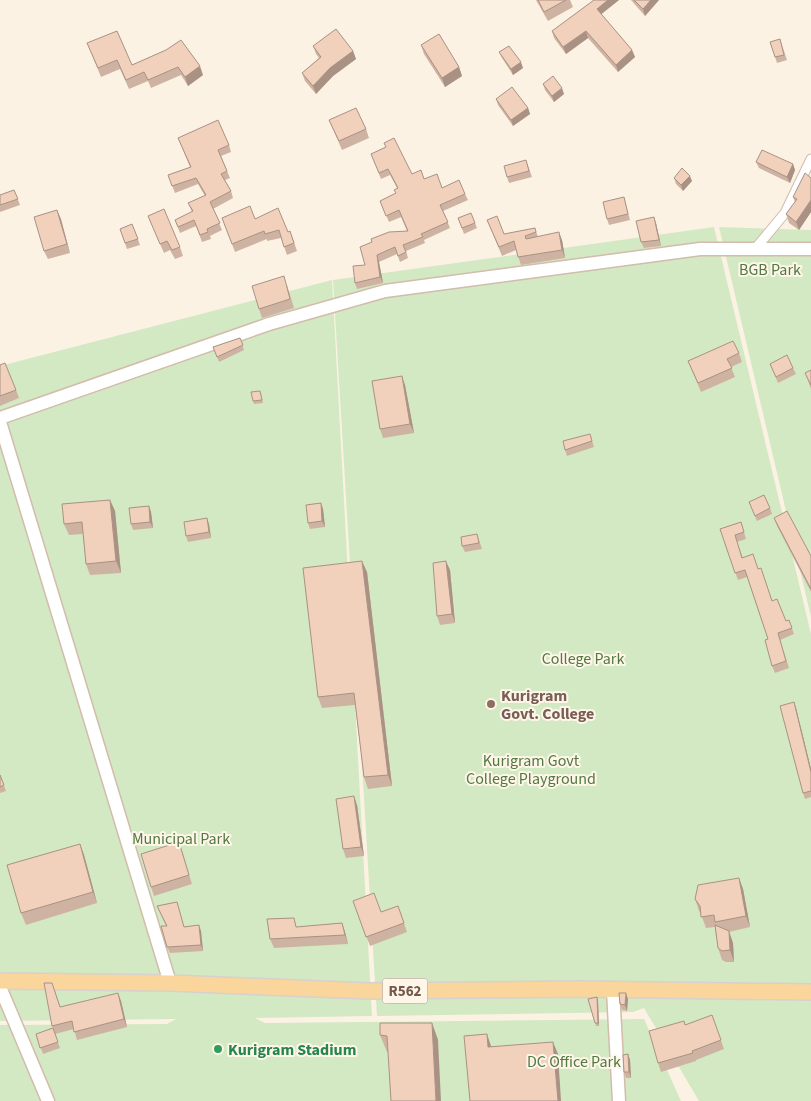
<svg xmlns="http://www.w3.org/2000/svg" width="811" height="1101" viewBox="0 0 811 1101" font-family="'Source Sans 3',sans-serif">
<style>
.green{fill:#d3e9c3}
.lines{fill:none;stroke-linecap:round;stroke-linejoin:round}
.street-casing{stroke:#cfbcae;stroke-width:11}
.secondary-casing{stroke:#d2bcab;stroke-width:15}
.primary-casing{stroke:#d8d0cc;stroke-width:18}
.street{stroke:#fff;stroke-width:9}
.secondary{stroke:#fff;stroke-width:12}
.primary{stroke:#fad69d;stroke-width:15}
.wall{fill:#cfb3a2}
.shaded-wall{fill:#a99284}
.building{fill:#f1d0bc;stroke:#a99284}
.education-dot{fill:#8d6e63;stroke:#fff6ea;stroke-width:2}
.leisure-dot{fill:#2e9e5b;stroke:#fff6ea;stroke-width:2}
.labels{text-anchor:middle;stroke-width:4;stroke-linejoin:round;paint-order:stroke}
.shield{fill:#fff6ea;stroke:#9e877a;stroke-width:1}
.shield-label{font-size:15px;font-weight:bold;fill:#74584a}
.park-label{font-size:16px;fill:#537942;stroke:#fff6ea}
.education-label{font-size:16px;font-weight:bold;fill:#785e54;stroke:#fff6ea;text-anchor:start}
.leisure-label{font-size:16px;font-weight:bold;fill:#27864d;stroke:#fff6ea;text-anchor:start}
</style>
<rect width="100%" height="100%" fill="#fcf2e4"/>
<g class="green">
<path d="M714,227L811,634V1101H699L644,1008L633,1012L377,1016L333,280Z"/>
<path d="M719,227L811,230V617Z"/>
<path d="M332,280L372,1016L255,1018L265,1023L644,1019L681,1101H0V1025L167,1024L176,1019L0,1021V366Z"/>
</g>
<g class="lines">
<defs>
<path id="street" d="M755,249L785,213L811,159"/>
<g id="secondary">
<path d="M0,418L269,324L385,291L700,249H811"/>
<path d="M0,422L170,983"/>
<path d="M0,987L48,1101"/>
<path d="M613,990L619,1101"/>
</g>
<path id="primary" d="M0,981L170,983L369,991L579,989L811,992"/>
</defs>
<use href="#street" class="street-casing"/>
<use href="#secondary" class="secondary-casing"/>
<use href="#primary" class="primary-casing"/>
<use href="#street" class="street"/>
<use href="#secondary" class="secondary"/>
<use href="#primary" class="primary"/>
</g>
<g class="wall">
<path d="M536,0H570L573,7L548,21Z"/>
<path d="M594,0H619L601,14L632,50L635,57L618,72L588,38L566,54L554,38L552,31Z"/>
<path d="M631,0H659L645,16Z"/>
<path d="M780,39L787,60L777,63L770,42Z"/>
<path d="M87,43L132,65L166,50L203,75L188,86L181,75L151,88L148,81L129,89L120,69L101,77Z"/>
<path d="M421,45L459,67L462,76L445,87L424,54Z"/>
<path d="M313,46L353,51L356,59L333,76L316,94L305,81L302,73L319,58L316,54Z"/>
<path d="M499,52L523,68L513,75L502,58Z"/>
<path d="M543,84L564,94L554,102L545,90Z"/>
<path d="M496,99L528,108L530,114L513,126L498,105Z"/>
<path d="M329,120L366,129L369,138L342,150Z"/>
<path d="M178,138L229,145L231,152L221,156L230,178L225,180L231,191L233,198L213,209L222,230L210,236L211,239L202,242L196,226L180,233L175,220L192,212L188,203L205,196L198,184L175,193L168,175L190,167Z"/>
<path d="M384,143L412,174L442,188L465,194L468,200L443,211L450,228L424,240L425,243L406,251L408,258L400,262L397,254L379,262L383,283L357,289L355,283L365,265L407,231L401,217L389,222L380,201L396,193L397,188L390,175L381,179L371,154L386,147Z"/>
<path d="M526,160L532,177L509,183L507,177Z"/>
<path d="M756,162L793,164L795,170L790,183L759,168Z"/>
<path d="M674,178L692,181L683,191L676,184Z"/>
<path d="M811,178V212L799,230L789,223L786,214L795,202L793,197Z"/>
<path d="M14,190L20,205L0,212V195Z"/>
<path d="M624,197L630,220L609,225L607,219Z"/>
<path d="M57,210L70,253L48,259L44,251Z"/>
<path d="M148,216L180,247L183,256L175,259L170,250L164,253Z"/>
<path d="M222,218L255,219L288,232L293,239L297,251L287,255L281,238L267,241V239L235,252Z"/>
<path d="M458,218L475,223L477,228L464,234Z"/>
<path d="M487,220L504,234L535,228L538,237L562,240L565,258L521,265L516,250L502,256Z"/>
<path d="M656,223L661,246L644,248L641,242Z"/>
<path d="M132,224L140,245L127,249L120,229Z"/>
<path d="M287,285L294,308L262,318L259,309Z"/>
<path d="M240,338L244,350L219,362L213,347Z"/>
<path d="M739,353L742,362L731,367L735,377L701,392L688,361Z"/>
<path d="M770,364L793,368L796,374L778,383Z"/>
<path d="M0,365L16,390L19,398L0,406Z"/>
<path d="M811,370V389L805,373Z"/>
<path d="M405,385L414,433L383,438L380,429Z"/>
<path d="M261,394L263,403L254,404L253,401Z"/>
<path d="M590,434L594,447L567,456L565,450Z"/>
<path d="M110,500L115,511L121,573L90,575L86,564L83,534L69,535L64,524Z"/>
<path d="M749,502L770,508L772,514L757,521Z"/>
<path d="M321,503L323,509L325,527L310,529L308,523Z"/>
<path d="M149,506L151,512L153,528L133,530L131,524Z"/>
<path d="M774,518L811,556V592L777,526Z"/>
<path d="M741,522L746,539L737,542L743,558L758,569L772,601L786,621L789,620L794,634L780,640L789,668L775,673L772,666L768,639L747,577L738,580L720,529Z"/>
<path d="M209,524L211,538L188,542L186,536Z"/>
<path d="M477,534L482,549L465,552L462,546Z"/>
<path d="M450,570L455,623L440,625L437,616Z"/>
<path d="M367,572L392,786L368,789L364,777L355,705L322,708L318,697Z"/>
<path d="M794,702L796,708L811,769V797L805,799L803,793Z"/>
<path d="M0,775L6,791L0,793Z"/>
<path d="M357,805L364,856L346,858L343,849Z"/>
<path d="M80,844L84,855L97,903L26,925L21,913Z"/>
<path d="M182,851L192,884L154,896L151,887Z"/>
<path d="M739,878L743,889L750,927L729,932L733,943L734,962H726L722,960L718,948L715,927L706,928L701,914L699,911L695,899Z"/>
<path d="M353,901L381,912L398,906L407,932L370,946Z"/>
<path d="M177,902L184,927L201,931L203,951L170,953L167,947L166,926L157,906Z"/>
<path d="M342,923L345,932L348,944L274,948L270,939L298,927Z"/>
<path d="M55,991L60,1007L121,1001L127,1027L77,1040L74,1029L55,1034L60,1048L43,1054L36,1034L53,1028L52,1026Z"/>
<path d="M597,997L598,1000L599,1026H596L588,999Z"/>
<path d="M628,999L627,1011L622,1010L620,1004Z"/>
<path d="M712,1015L724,1049L696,1060V1061L661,1072L658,1063L685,1025Z"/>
<path d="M432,1023L438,1040L387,1052L380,1035Z"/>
<path d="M628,1054L630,1060L631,1078H626L624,1072Z"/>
</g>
<g class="shaded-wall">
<path d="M608,0H619L599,16L597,9Z"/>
<path d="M651,0H659L645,16L643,9Z"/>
<path d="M586,31L588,38L566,54L563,47Z"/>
<path d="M632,50L635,57L618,72L616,65Z"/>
<path d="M353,51L356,59L333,76L316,94L313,86L330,68Z"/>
<path d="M521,62L523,68L513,75L511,69Z"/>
<path d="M200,66L203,75L188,86L185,77Z"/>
<path d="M459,67L462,76L445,87L442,78Z"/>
<path d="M562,88L564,94L554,102L552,96Z"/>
<path d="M528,108L530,114L513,126L511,120Z"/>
<path d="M793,164L795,170L790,183L787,177Z"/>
<path d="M690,176L692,181L683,191L681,185Z"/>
<path d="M811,200V212L799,230L796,222Z"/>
<path d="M57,210L61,219L70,253L67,244Z"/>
<path d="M654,217L656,223L661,246L659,240Z"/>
<path d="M559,232L562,240L565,258L562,250Z"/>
<path d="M377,255L379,262L383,283L380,277Z"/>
<path d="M402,376L405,385L414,433L410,424Z"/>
<path d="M110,500L115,511L121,573L116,561Z"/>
<path d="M321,503L323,509L325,527L322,521Z"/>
<path d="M149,506L151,512L153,528L150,522Z"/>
<path d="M207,518L209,524L211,538L209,532Z"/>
<path d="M362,561L367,572L392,786L388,775Z"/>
<path d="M446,561L450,570L455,623L452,614Z"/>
<path d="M794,702L796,708L811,769V772Z"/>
<path d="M354,796L357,805L364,856L361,847Z"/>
<path d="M80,844L84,855L97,903L93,892Z"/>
<path d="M739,878L743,889L750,927L746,916Z"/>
<path d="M342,923L345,932L348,944L345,935Z"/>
<path d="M199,925L201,931L203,951L201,945Z"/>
<path d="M729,931L733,943L734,962L730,950Z"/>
<path d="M118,993L121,1001L127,1027L124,1019Z"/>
<path d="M626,993L628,999L627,1011L625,1005Z"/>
<path d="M597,997L598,1000L599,1026L598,1023Z"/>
<path d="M432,1023L438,1040L441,1101H436Z"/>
<path d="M487,1034L491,1046L492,1059L488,1047Z"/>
<path d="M553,1042L558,1054L561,1101H558Z"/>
<path d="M628,1054L630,1060L631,1078L629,1072Z"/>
</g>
<g class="building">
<path d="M538,0H566L544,12Z"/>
<path d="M594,0H608L597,9L632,50L616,65L586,31L563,47L552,31Z"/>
<path d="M634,0H651L643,9Z"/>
<path d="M336,29L353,51L330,68L313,86L302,73L321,57L313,46Z"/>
<path d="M117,31L132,65L166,50L181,40L200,66L185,77L178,67L148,80L144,72L126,80L117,60L98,68L87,43Z"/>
<path d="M439,34L459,67L442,78L421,45Z"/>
<path d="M780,39L784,55L775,57L770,42Z"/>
<path d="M509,46L521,62L511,69L499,52Z"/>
<path d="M553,76L562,88L552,96L543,84Z"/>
<path d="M512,87L528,108L511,120L496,99Z"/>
<path d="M356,108L366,129L339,141L329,120Z"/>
<path d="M218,120L229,145L218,150L227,171L221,174L231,191L210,202L220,223L207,229L208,232L200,235L194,220L178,227L175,220L193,211L188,203L206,195L196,178L172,186L168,175L191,167L178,138Z"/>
<path d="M394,138L412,174L421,170L424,179L437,174L442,188L459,180L465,194L440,205L448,222L421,234L423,237L403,245L406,252L398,256L395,247L377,255L380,277L355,283L353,266L365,265L360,247L372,242L371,239L389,232L408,231L399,210L386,216L380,201L396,193L394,190L398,188L388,169L379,173L371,154L386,147L384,143Z"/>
<path d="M762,150L793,164L787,177L756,162Z"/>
<path d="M526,160L529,171L507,177L504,166Z"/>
<path d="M682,168L690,176L681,185L674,178Z"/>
<path d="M805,173L811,178V200L796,222L786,214L797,199L793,197Z"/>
<path d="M14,190L18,199L0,205V195Z"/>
<path d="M624,197L628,214L607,219L603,202Z"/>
<path d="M250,206L255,219L278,208L288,232L290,231L294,243L284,247L279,230L265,234L264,231L232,244L222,218Z"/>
<path d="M164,209L180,247L172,250L167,241L160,244L148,216Z"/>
<path d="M57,210L67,244L44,251L34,217Z"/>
<path d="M471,213L475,223L462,228L458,218Z"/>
<path d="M497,216L504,234L535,228L536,232L525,236L526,239L559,232L562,250L518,257L514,241L499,247L487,220Z"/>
<path d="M654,217L659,240L641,242L636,221Z"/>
<path d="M132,224L138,239L125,243L120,229Z"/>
<path d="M284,276L290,299L259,309L252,286Z"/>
<path d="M240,338L243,345L217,357L213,347Z"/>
<path d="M733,341L739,353L727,359L732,368L698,383L688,361Z"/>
<path d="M787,355L793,368L776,377L770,364Z"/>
<path d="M5,363L16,390L0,396V365Z"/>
<path d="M811,370V385L805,373Z"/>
<path d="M402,376L410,424L380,429L372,381Z"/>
<path d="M260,391L262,400L253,401L251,392Z"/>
<path d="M590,434L592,441L565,450L563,441Z"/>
<path d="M764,495L770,508L755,516L749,502Z"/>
<path d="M110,500L116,561L86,564L82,522L64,524L62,504Z"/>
<path d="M321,503L322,521L308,523L306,505Z"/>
<path d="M149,506L150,522L131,524L129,508Z"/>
<path d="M787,511L811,556V589L774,518Z"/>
<path d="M207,518L209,532L186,536L184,522Z"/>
<path d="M741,522L744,532L735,535L742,558L753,554L758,569L761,568L772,601L777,599L786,621L789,620L792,628L778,633L786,661L772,666L765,640L768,639L745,570L735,573L720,529Z"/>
<path d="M477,534L479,543L462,546L461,537Z"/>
<path d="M362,561L388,775L364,777L354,693L318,697L303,568Z"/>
<path d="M446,561L452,614L437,616L433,563Z"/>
<path d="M794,702L811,772V791L803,793L780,706Z"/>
<path d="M0,775L4,785L0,787Z"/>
<path d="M354,796L361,847L343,849L336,799Z"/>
<path d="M179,842L189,875L151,887L141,854Z"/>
<path d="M80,844L93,892L21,913L7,865Z"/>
<path d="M739,878L746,916L715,922L714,915L701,917L700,906L695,899L698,885Z"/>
<path d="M374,893L381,912L398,906L404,923L366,937L353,901Z"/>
<path d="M177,902L184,927L199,925L201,945L167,947L161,926H167L157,906Z"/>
<path d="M294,918L296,927L342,923L345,935L270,939L267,919Z"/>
<path d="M715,925L729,931L730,950L722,951L718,948Z"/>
<path d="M44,983H52L60,1007L118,993L124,1019L74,1032L72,1021L52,1026Z"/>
<path d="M619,993H626L625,1005L620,1004Z"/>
<path d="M597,997L598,1023H595L588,999Z"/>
<path d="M712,1015L721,1040L692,1051L693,1053L658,1063L649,1031L684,1021L685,1025Z"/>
<path d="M380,1023H432L436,1101H391L387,1036L380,1035Z"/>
<path d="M53,1028L58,1042L40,1048L36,1034Z"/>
<path d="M487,1034L488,1047L553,1042L558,1101H470L464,1036Z"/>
<path d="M628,1054L629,1072H624L623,1055Z"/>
</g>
<circle class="education-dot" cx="491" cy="704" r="5"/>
<circle class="leisure-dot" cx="218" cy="1049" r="5"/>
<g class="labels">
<rect class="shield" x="382.5" y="978.5" width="45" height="25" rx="4"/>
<g class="shield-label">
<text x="405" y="996">R562</text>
</g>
<g class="park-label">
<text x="770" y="275">BGB Park</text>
<text x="583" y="664">College Park</text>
<text x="531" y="766">Kurigram Govt<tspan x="531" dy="18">College Playground</tspan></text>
<text x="181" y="844">Municipal Park</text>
<text x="574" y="1067">DC Office Park</text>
</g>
<g class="education-label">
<text x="501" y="701">Kurigram<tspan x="501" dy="18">Govt. College</tspan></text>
</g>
<g class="leisure-label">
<text x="228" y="1055">Kurigram Stadium</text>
</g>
</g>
</svg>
